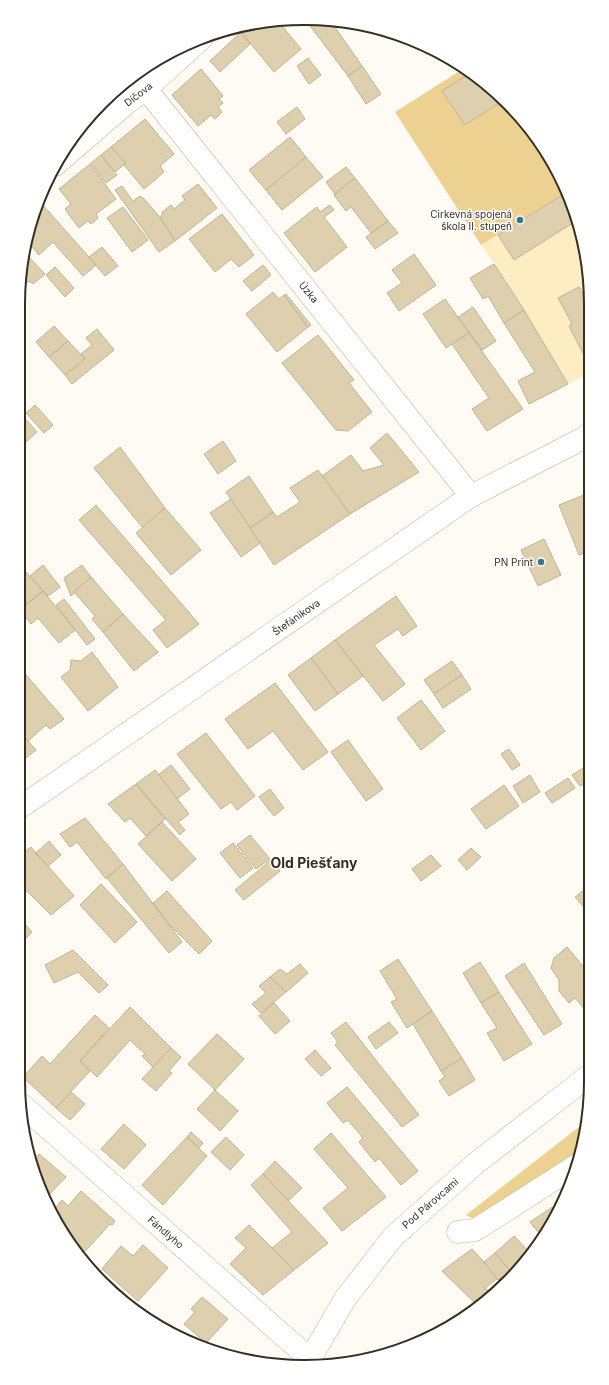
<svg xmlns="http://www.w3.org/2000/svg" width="609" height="1385" viewBox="0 0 609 1385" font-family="Inter,sans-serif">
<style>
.built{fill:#feecc3}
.green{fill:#edd190}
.building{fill:#ded0ae;stroke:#c1b392}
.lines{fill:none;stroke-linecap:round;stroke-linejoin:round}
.minor-casing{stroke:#c5b796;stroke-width:23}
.minor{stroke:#fff;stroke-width:22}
.poi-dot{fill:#36758a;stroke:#fff;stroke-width:1.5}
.labels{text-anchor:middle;stroke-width:3;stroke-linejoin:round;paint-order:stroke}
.street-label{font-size:10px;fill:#352f22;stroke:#fff}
.poi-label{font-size:10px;fill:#352f22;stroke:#fff;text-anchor:end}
.district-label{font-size:14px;font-weight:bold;fill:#352f22;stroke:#fff}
.rim{fill:none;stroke:#352f22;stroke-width:2}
</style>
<rect width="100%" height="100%" fill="#fefbf4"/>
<path class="built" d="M463,69L532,130L569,195L589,267V373L568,384L524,310L395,112Z"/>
<g class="green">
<path d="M463,69L479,77L532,130L567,192L481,245L395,112Z"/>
<path d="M584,1123L578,1156L473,1219L466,1215Z"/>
</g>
<g class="building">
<path d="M305,19L330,20L362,66L348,76Z"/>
<path d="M277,20L301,49L274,72L241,32L250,25Z"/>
<path d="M241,32L250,44L220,72L210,61Z"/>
<path d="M308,58L321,75L309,84L297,66Z"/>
<path d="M362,66L381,94L366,104L348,76Z"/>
<path d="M201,69L223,96L219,99L223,103L218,107L222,112L215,119L211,115L198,126L172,95Z"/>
<path d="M470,73L479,77L508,107L507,108L502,101L465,125L442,91Z"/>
<path d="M297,107L305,119L286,134L277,122Z"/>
<path d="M145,119L174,154L160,166L164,172L144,189L124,165L126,163L111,147Z"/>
<path d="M290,137L306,157L266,190L249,170Z"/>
<path d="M111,147L126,163L115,172L101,155Z"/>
<path d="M101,155L117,175L106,183L91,163Z"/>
<path d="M306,157L323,177L282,210L266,190Z"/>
<path d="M90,164L116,199L96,214L98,218L91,224L88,221L79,228L65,209L71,204L59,189Z"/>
<path d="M346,167L355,178L335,194L326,182Z"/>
<path d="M355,178L388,221L371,233L351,207L346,211L334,195Z"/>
<path d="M198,184L217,208L175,241L160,217L163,214L162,212L171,205L174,209L185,200L182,196Z"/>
<path d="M122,186L133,201L140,196L144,199L160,217L175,241L159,252L115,190Z"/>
<path d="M567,192L576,221L514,260L498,235Z"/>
<path d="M41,203L96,265L83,276L53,242L39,255L28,242L33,212L35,208Z"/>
<path d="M330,205L334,210L324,217L347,247L315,272L284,233L317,207L320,212Z"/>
<path d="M123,207L148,240L132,252L107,218Z"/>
<path d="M222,214L254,255L239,267L231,259L215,272L189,239Z"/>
<path d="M388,221L398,233L375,249L366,237Z"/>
<path d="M102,247L118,266L105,276L89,257Z"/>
<path d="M26,254L45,274L33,284L29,281L21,288Z"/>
<path d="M414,254L436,285L399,311L387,293L402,283L392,270Z"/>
<path d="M494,264L524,310L504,323L488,296L483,299L470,278Z"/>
<path d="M263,265L271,275L252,291L243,281Z"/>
<path d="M55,267L74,288L65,297L46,275Z"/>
<path d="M579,287L583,294L589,291V365L569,326L572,324L558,298Z"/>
<path d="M273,292L279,299L284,295L308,327L277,352L246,314Z"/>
<path d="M286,294L311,325L308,327L284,295Z"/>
<path d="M445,299L469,333L446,348L423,314Z"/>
<path d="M473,307L496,341L482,350L458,317Z"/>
<path d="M524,310L568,384L529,404L518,381L535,372L504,323Z"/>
<path d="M54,326L68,341L49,357L36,342Z"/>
<path d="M97,329L114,350L72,384L65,375L85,359L81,354L92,345L86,338Z"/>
<path d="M469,333L523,409L487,431L472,409L489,398L452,344Z"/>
<path d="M318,335L354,380L349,383L372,412L348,431L336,430L282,363Z"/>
<path d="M68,341L85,359L65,375L49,357Z"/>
<path d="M35,405L53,425L44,433L26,413Z"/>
<path d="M18,411L37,432L24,444L18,437Z"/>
<path d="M387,433L419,472L350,514L322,476L351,455L363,471L384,465L370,448Z"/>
<path d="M223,441L236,461L218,474L204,454Z"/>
<path d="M120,447L165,508L143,528L94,468Z"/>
<path d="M318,470L350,514L274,565L250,528L273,512L277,517L300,502L290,488Z"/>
<path d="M249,476L273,512L250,528L226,492Z"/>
<path d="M589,493V552V551L579,555L559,505Z"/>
<path d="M231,499L260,543L241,557L210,513Z"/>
<path d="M96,505L199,624L167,648L153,630L166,620L79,520Z"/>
<path d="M165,508L201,550L171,575L136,533Z"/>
<path d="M544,539L561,575L538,586L521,550Z"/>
<path d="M43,565L60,587L48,596L30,576Z"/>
<path d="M82,565L91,577L71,596L64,578Z"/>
<path d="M25,571L43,591L27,604L18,592V577Z"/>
<path d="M91,577L123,614L103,632L92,619L95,616L74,592Z"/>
<path d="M43,591L75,630L59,643L38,618L31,624L20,610Z"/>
<path d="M396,596L417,626L403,636L398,629L374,645L405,684L383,701L335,640Z"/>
<path d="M64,599L95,639L87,645L56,605Z"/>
<path d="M123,614L158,652L134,671L103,632Z"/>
<path d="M335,640L363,676L338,694L311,658Z"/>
<path d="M92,652L118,687L88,711L61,677L70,670L71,660L81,661Z"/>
<path d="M311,658L338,694L315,711L288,675Z"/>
<path d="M452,661L462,675L434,694L424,680Z"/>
<path d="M20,668L64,719L50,729L46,725L28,741L18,730V670Z"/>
<path d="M462,675L471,689L443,708L434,694Z"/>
<path d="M275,683L328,752L303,770L273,731L248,749L225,719Z"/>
<path d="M421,700L445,731L421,750L397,718Z"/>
<path d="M18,730L36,750L18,764Z"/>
<path d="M206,733L255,796L237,810L231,802L221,809L177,754Z"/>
<path d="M348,740L383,789L366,801L331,752Z"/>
<path d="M509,749L520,765L512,770L501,754Z"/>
<path d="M590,764V780L580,786L572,775Z"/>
<path d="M171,765L190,789L177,799L158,775Z"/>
<path d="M155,770L189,814L178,822L185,830L180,835L136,784Z"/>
<path d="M530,775L540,792L523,803L513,786Z"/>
<path d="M568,778L575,788L552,803L545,793Z"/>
<path d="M136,784L165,819L146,836L130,818L125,822L108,804Z"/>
<path d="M504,785L519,806L486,829L471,809Z"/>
<path d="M270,789L284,808L274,816L259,797Z"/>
<path d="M85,818L123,864L106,879L77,842L70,847L60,834Z"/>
<path d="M162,822L196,859L172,881L138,844Z"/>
<path d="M250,835L270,859L256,869L237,845Z"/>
<path d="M49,841L61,855L48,866L36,853Z"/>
<path d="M233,843L253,868L240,878L220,853Z"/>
<path d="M31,847L36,853H35L48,866L74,896L51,915L27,891L18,898V857Z"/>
<path d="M471,848L481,857L467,870L458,860Z"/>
<path d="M431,855L441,866L421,881L412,869Z"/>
<path d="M271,860L280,871L244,900L235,890Z"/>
<path d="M123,864L182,942L169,953L107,878Z"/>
<path d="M101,884L137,922L115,943L80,905Z"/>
<path d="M590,886V914L575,897Z"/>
<path d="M167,891L212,941L199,954L167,922L153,903Z"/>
<path d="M19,917L32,932L25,939L18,931Z"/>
<path d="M567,947L591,976V1001L583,1007L575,998L569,1003L559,991V980L551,968L554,958Z"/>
<path d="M73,950L108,985L99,993L78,972L54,983L45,965Z"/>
<path d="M398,959L432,1011L407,1028L391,1002L397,999L380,971Z"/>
<path d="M480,962L499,992L481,1003L463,973Z"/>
<path d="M524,963L562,1024L544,1035L505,976Z"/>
<path d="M300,964L308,973L286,992L270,977L280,969L287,974Z"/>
<path d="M270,977L286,992L261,1013L252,1004L266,993L259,986Z"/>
<path d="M499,992L532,1044L504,1061L487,1033L497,1028L481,1003Z"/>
<path d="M274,1003L290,1021L275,1034L259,1016Z"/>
<path d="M130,1007L171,1048L153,1067L142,1056L145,1054L130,1040L97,1077L80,1061Z"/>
<path d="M432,1011L462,1058L441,1071L413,1024Z"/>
<path d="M95,1015L109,1028L80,1061L90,1071L56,1108L23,1077L42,1056L50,1064Z"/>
<path d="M346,1022L419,1115L402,1127L335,1045L338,1042L331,1033Z"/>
<path d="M389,1022L398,1033L376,1049L368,1037Z"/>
<path d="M217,1034L244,1059L215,1090L188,1064Z"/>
<path d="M171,1048L181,1057L169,1071L172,1073L156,1091L142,1079Z"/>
<path d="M315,1050L331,1068L321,1076L305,1059Z"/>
<path d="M462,1058L475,1080L449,1096L439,1081L445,1077L441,1071Z"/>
<path d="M347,1087L418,1171L401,1185L379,1158L375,1162L359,1142L363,1138L348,1120L343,1123L327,1103Z"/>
<path d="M215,1090L238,1111L220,1131L197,1109Z"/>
<path d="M71,1092L85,1104L70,1120L56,1108Z"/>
<path d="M124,1124L146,1145L124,1169L101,1149Z"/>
<path d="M191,1132L203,1143L199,1148L187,1137Z"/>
<path d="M331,1133L386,1197L342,1231L323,1208L348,1188L314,1149Z"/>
<path d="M187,1137L207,1156L163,1205L142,1185Z"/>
<path d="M226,1137L244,1155L230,1170L211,1152Z"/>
<path d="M39,1154L66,1177L45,1199L33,1173L32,1163Z"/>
<path d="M275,1161L302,1188L288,1201L263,1174Z"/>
<path d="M263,1174L328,1243L294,1270L272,1248L292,1232L251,1185Z"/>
<path d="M81,1191L115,1221L112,1225L110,1224L80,1257L56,1224L51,1213L62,1200L68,1206Z"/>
<path d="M563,1200L553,1224L543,1238L530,1222Z"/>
<path d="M249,1225L294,1270L263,1295L230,1264L246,1248L235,1238Z"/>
<path d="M514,1236L531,1254L511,1272L495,1253Z"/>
<path d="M143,1245L168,1268L138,1301L102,1269L121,1246L133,1256Z"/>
<path d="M472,1249L484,1262L498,1278L485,1288L491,1293L477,1305L442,1271Z"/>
<path d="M495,1253L511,1272L498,1280L484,1262Z"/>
<path d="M529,1256L520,1269L513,1275L511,1272Z"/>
<path d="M511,1272L513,1275L502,1284L498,1280Z"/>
<path d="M202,1297L228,1319L206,1343L184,1324L195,1312L191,1309Z"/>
</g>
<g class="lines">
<defs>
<g id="minor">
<path d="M146,89L471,496"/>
<path d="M55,165L128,102L146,89L202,38"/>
<path d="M18,809L471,496L582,439L589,434"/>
<path d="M22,1105L310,1359"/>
<path d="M458,1232L475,1230L577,1165"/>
<path d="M308,1367L310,1359L345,1299L393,1237L475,1164L591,1074"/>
</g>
</defs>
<use href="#minor" class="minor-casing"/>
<use href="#minor" class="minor"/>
</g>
<g class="poi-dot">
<circle cx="520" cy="220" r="4"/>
<circle cx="541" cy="562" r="4"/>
</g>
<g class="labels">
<g class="street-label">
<text transform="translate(138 94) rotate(-38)" y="4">Díčova</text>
<text transform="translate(309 292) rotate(51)" y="4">Úzka</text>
<text transform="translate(296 617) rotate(-35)" y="4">Štefánikova</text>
<text transform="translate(430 1203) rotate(-41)" y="4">Pod Párovcami</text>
<text transform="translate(166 1232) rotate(41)" y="4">Fándlyho</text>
</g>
<g class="poi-label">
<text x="512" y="218">Cirkevná spojená<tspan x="512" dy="12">škola II. stupeň</tspan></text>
<text x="533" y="566">PN Print</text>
</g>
<g class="district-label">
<text x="314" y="868">Old Piešťany</text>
</g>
</g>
<path d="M0 0H609V1385H0ZM304 25H305A279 279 0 0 1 584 304V1081A279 279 0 0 1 305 1360H304A279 279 0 0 1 25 1081V304A279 279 0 0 1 304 25Z" fill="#fff" fill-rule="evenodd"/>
<path class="rim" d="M304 25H305A279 279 0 0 1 584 304V1081A279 279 0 0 1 305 1360H304A279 279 0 0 1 25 1081V304A279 279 0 0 1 304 25Z"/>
</svg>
